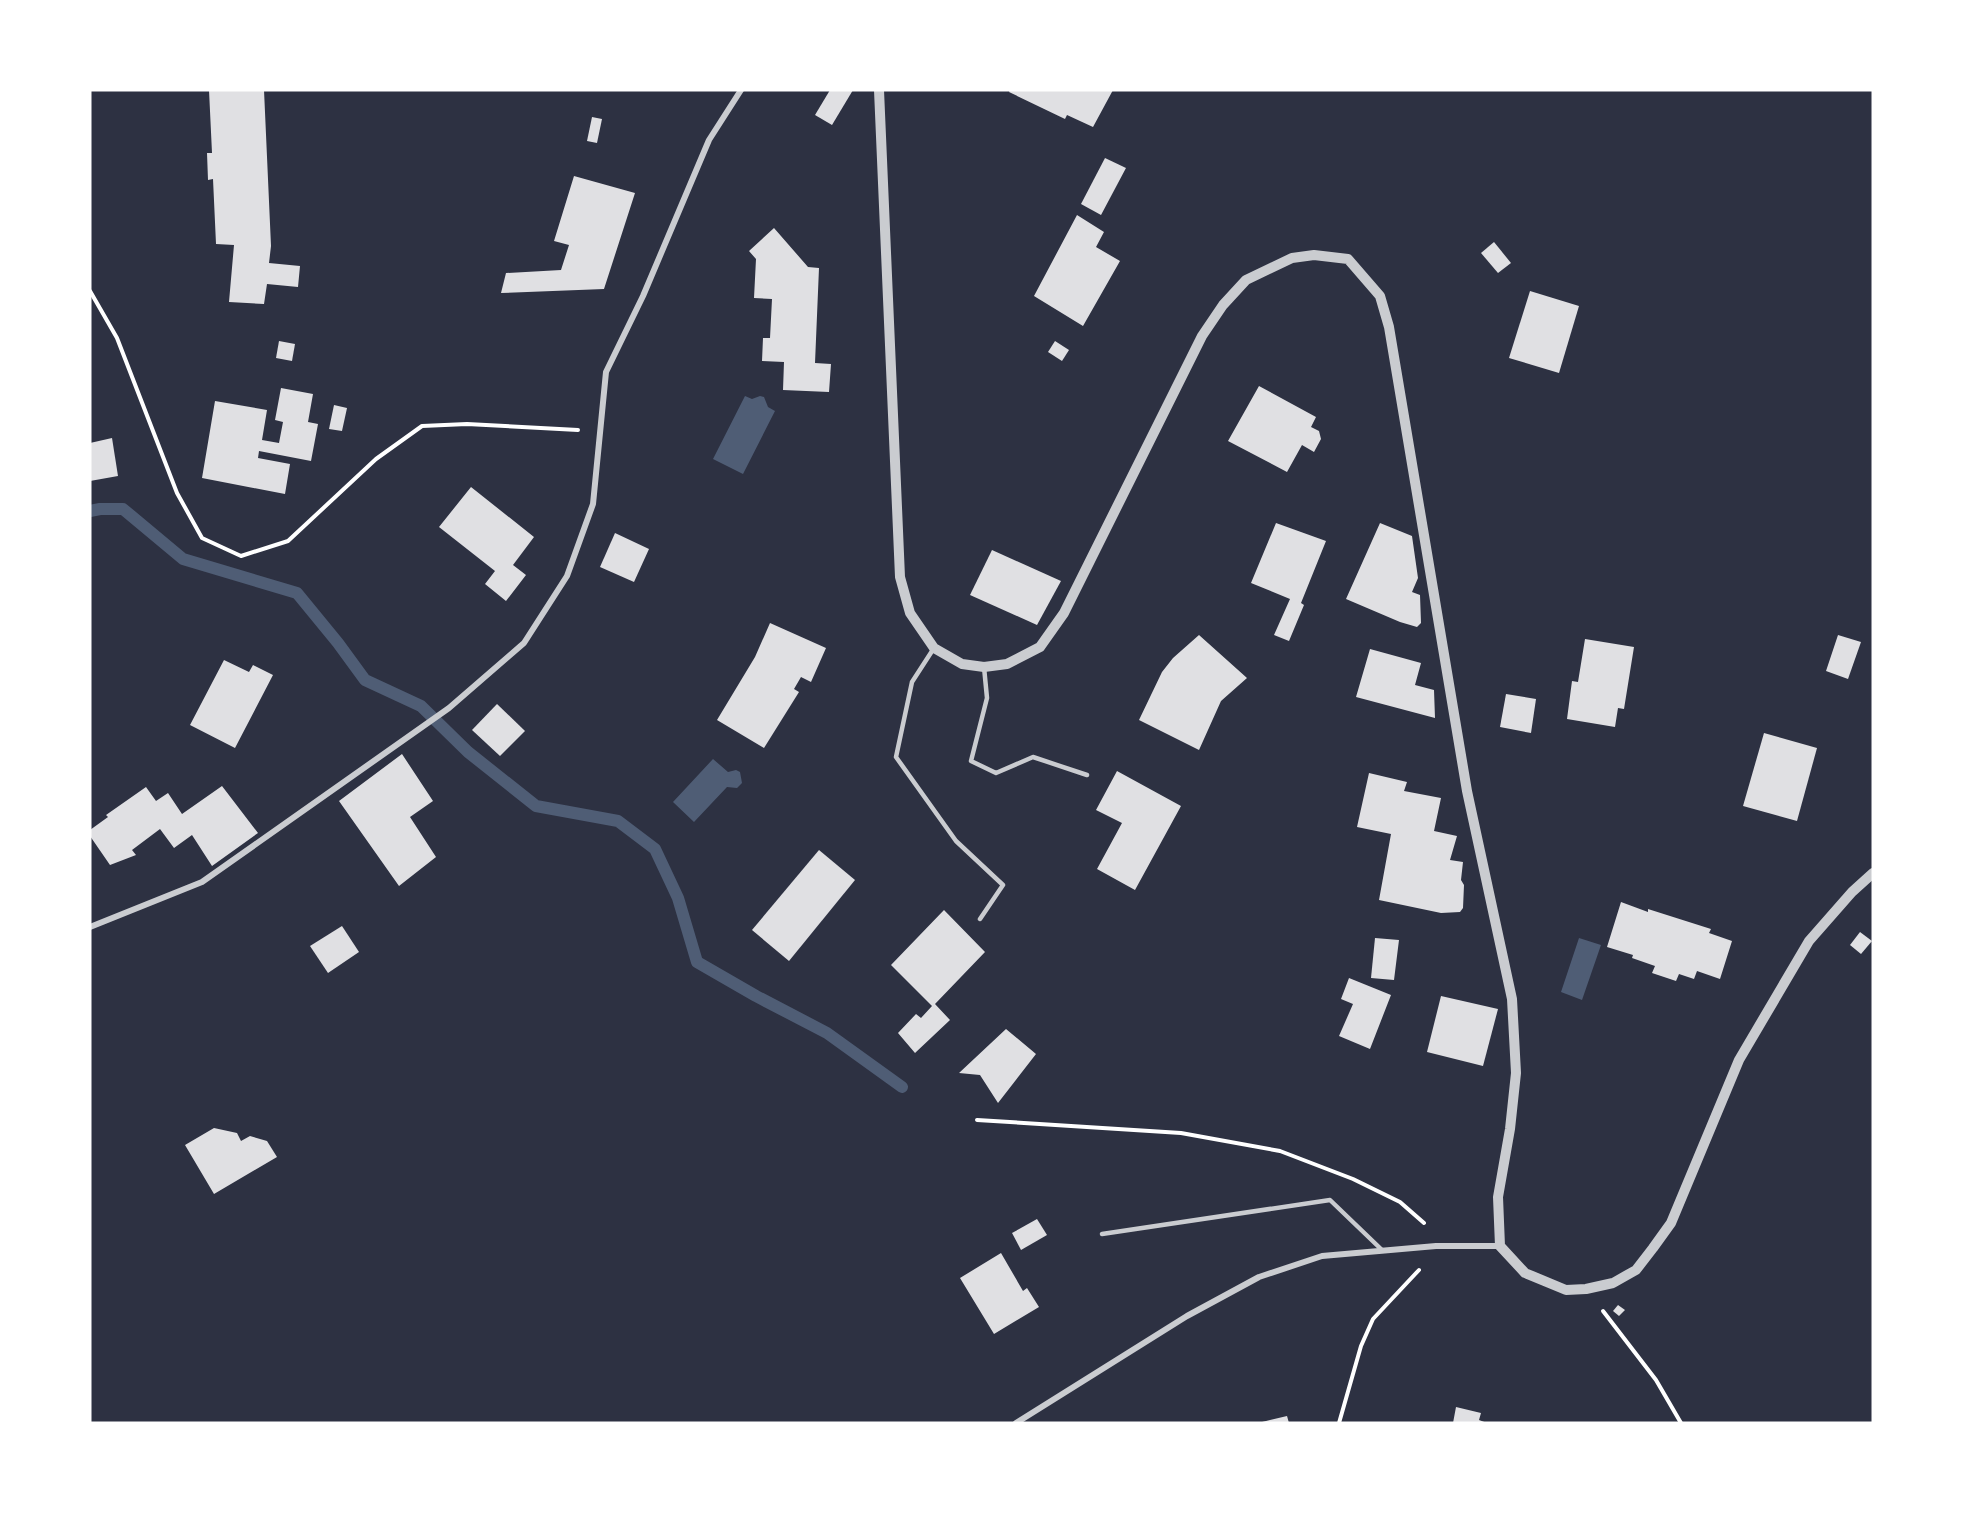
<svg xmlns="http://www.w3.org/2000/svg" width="1963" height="1513" viewBox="0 0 1963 1513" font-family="Helvetica,sans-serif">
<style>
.water{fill:#4f5d75}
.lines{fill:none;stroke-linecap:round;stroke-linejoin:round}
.stream{stroke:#4f5d75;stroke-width:12}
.building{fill:#e0e0e3}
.path{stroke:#fff;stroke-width:4}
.service{stroke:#caccd0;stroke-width:4.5}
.minor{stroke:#caccd0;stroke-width:6}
.tertiary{stroke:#caccd0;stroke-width:10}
</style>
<rect width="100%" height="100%" fill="#2d3142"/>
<g class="water">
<path d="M745,396L752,399L760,396L764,397L768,407L775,411L743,474L713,459Z"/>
<path d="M713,759L728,772L736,770L740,772L742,783L737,788L727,787L694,822L673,802Z"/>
<path d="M1579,938L1601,945L1582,1000L1561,992Z"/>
</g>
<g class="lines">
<path class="stream" d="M90,511L100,509H123L183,559L297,593L338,643L365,680L421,706L468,752L536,806L618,821L655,849L678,898L697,962L756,996L827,1033L902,1087"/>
</g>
<g class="building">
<path d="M209,90H264L271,246L269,263L300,266L298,287L267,284L264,304L229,302L234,245L216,244L213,179L208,180L207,153H212Z"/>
<path d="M830,90H853L832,125L815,115Z"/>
<path d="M1010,90H1113L1093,127L1067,115L1065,119L1009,92Z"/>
<path d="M592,117L602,119L597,143L587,141Z"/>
<path d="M1105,158L1126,168L1101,215L1081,204Z"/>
<path d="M574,176L635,193L604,289L501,293L506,273L561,270L569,245L554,241Z"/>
<path d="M1077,215L1104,232L1096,247L1120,261L1083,326L1034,296Z"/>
<path d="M774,228L808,267L819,268L815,363L831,364L829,392L783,390L784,362L762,361L763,338H770L772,299L754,298L756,259L749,251Z"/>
<path d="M1494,242L1511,263L1498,273L1481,253Z"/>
<path d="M1530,291L1579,306L1559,373L1509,358Z"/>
<path d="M279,341L295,344L292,361L276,358Z"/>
<path d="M1055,341L1069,350L1062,361L1048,352Z"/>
<path d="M1259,386L1316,417L1311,427L1319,431L1321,439L1314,452L1302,445L1287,472L1228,441Z"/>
<path d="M281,388L313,394L308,422L318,424L311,461L259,451L258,458L290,464L285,494L202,478L215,401L267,410L262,440L279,443L283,422L275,420Z"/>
<path d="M334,405L347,408L342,431L329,429Z"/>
<path d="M112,438L118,476L90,481V443Z"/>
<path d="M471,487L534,537L513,565L526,575L506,601L485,584L495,571L439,527Z"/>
<path d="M1276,523L1326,541L1301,603L1304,605L1289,641L1274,635L1290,599L1251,583Z"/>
<path d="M1380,523L1412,536L1418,578L1412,592L1420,595L1421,623L1417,627L1400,622L1346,599Z"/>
<path d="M615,533L649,549L634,582L600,567Z"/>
<path d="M992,550L1061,581L1037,625L970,595Z"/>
<path d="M770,623L826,648L811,682L801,677L794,689L799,692L764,748L717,720L755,657Z"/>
<path d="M1199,635L1247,678L1221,701L1199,750L1139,720L1162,672L1173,658Z"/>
<path d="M1838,635L1861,642L1848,679L1826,671Z"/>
<path d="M1585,639L1634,647L1624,709L1618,708L1615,727L1567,719L1572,681L1578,682Z"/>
<path d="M1370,649L1421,663L1415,685L1434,690L1435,718L1356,697Z"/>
<path d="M224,660L249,672L253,665L273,675L235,748L190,725Z"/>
<path d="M1506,694L1536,699L1531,733L1500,727Z"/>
<path d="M497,704L525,731L500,756L472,730Z"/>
<path d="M1764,733L1817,748L1797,821L1743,806Z"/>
<path d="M402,754L433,801L410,817L436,857L399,886L339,801Z"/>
<path d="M1117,771L1181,806L1135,890L1097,869L1122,823L1096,810Z"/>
<path d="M1369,773L1407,782L1404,791L1441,798L1434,831L1457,836L1450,860L1463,862L1461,880L1464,885L1463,908L1460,912L1441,913L1379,900L1391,834L1357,827Z"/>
<path d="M222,786L258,833L212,866L192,835L174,848L160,829L132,850L136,855L110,865L90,836V830L108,817L106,815L146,787L156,801L168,793L182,814Z"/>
<path d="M819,850L855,880L789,961L752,930Z"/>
<path d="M1621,902L1648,912V909L1711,929L1709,933L1732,941L1720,979L1697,971L1694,979L1679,974L1676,981L1652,973L1655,966L1632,958L1633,955L1607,947Z"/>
<path d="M944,910L985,952L935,1004L950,1020L915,1053L898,1033L916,1014L921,1018L932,1006L891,965Z"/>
<path d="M342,926L359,952L328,973L310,946Z"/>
<path d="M1860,932L1872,941L1861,954L1850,945Z"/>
<path d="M1375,938L1399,940L1394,980L1371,978Z"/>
<path d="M1349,978L1391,995L1370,1049L1339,1036L1353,1004L1341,999Z"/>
<path d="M1441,996L1498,1009L1483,1066L1427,1052Z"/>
<path d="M1006,1029L1036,1054L998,1103L980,1075L959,1073Z"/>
<path d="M214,1128L237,1133L241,1141L250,1136L267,1141L277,1157L214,1194L185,1145Z"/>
<path d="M1037,1219L1047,1235L1021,1250L1012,1233Z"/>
<path d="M1001,1253L1023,1291L1027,1288L1039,1307L994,1334L960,1278Z"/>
<path d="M1618,1305L1625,1310L1619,1316L1613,1311Z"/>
<path d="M1456,1407L1481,1413L1479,1420L1487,1423H1453Z"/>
<path d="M1287,1416L1289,1423H1262V1422Z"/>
</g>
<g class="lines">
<g class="path">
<path d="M90,291L117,338L177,493L202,538L241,556L288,541L376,459L422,426L467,424L578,430"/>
<path d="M977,1120L1181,1133L1280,1151L1353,1179L1400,1202L1424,1223"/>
<path d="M1603,1311L1656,1380L1681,1423"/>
<path d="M1339,1423L1361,1346L1373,1319L1419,1270"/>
</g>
<g class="service">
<path d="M934,648L912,682L896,757L956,841L1003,885L980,919"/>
<path d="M984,667L987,698L971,761L996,773L1033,757L1087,775"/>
<path d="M1102,1234L1330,1200L1382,1250"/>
</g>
<g class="minor">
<path d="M90,927L202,882L449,708L524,643L567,576L593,504L606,372L643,296L709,140L741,90"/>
<path d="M1016,1423L1187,1316L1259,1277L1322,1256L1436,1246H1500"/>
</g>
<path class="tertiary" d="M879,90L900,577L910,613L934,648L962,664L984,667L1007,664L1040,647L1064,613L1202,336L1223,305L1246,280L1292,258L1314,255L1348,259L1380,296L1389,327L1467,791L1512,999L1516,1073L1510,1129L1498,1197L1500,1246L1525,1273L1566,1290L1586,1289L1613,1283L1636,1270L1653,1248L1671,1223L1739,1060L1809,941L1852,892L1873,873"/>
</g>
<rect width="1963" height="1513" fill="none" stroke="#ffffff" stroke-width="183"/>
</svg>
